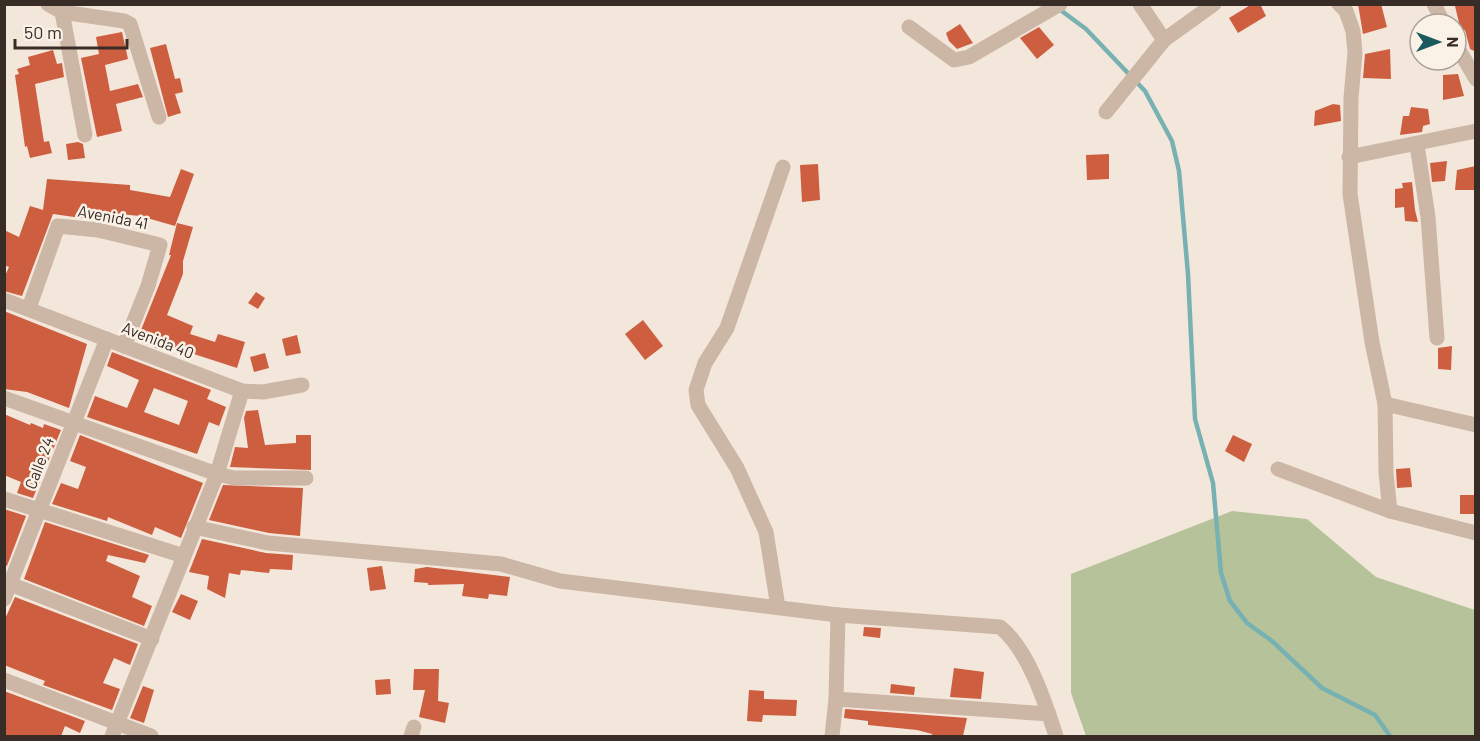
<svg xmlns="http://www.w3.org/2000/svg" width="1480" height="741" viewBox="0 0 1480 741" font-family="Barlow,sans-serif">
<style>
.green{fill:#b6c39a}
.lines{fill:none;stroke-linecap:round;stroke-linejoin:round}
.stream{stroke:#78b1b2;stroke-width:4.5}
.building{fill:#cd5e3f;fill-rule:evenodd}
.minor{stroke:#ccb6a6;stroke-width:15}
.labels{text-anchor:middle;stroke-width:5;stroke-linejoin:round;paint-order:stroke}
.street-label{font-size:16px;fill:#382c27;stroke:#faf1e7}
</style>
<rect width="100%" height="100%" fill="#f3e7db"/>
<path class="green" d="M1232,511L1307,519L1376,577L1475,610V736H1086L1071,693V574Z"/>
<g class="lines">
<path class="stream" d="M1059,9L1086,29L1145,91L1172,141L1179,171L1188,274L1195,419L1213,483L1221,573L1230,601L1247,623L1272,641L1322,688L1375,715L1390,736"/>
</g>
<g class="building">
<path d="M1252,4H1260L1266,16L1238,33L1229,18Z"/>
<path d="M1358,4H1381L1387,27L1363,34Z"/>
<path d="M1462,4H1476V52L1470,49L1465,30L1461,31L1455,6Z"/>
<path d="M960,24L973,43L957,49L949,41L946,33Z"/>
<path d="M1039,27L1054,45L1037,59L1020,38Z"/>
<path d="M122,32L128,59L105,65L110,91L138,84L143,97L116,104L122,131L97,137L81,58L99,54L96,37Z"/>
<path d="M166,44L175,79L180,78L183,92L175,94L181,113L168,117L150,48Z"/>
<path d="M1390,49L1391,79L1363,78L1365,54Z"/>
<path d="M53,50L57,64L62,63L64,77L35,84L44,142L49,141L52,153L30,158L27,146L25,147L15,75L19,74L17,69L30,65L28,57Z"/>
<path d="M1458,74L1464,96L1443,100V75Z"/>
<path d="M1333,104L1340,105L1341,121L1314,126L1315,111Z"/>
<path d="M1411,107L1428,109L1430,124L1423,126L1422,132L1400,135L1403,116H1409Z"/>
<path d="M78,142L83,144L85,158L68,160L66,144Z"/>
<path d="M1109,154V179L1087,180L1086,155Z"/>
<path d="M1447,161L1445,181L1432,182L1430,163Z"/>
<path d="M818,164L820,200L802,202L800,165Z"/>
<path d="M1476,166V190H1455L1457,170Z"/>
<path d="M181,169L194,174L175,226L140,216L110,213V222L53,214L22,296L4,291V278L9,267L4,265V230L19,237L30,206L43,210L47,179L130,185V190L170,197Z"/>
<path d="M1412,182L1415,210L1418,222L1405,221L1404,207L1395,208V189L1403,188L1402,183Z"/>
<path d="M177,223L193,227L183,261V274L167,315L193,326L190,334L215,342L218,334L245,342L237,368L163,344L161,350L137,340L171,255H169Z"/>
<path d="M256,292L265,298L258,309L248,303Z"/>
<path d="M4,311L87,344L69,408L27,392L4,389Z"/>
<path d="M643,320L663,346L645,360L625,334Z"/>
<path d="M297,335L301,353L286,356L282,339Z"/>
<path d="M1452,346L1451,370L1438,369V348Z"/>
<path d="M112,352L211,390L207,399L226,407L219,426L209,422L197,454L87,417L95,396L127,408L139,380L107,366ZM154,388L188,401L179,425L144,412Z"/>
<path d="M265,353L269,368L254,372L250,357Z"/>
<path d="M258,410L265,445L296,443V435H311V470L230,467L235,447L248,448L244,418L246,411Z"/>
<path d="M4,414L30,425L31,423L43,428L44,424L61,430L33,498L17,493L21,482L4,475Z"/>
<path d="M80,435L203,483L181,538L155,527L152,535L108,517L107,521L52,504L61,483L78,489L86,467L70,461Z"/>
<path d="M1233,435L1252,444L1244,462L1225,451Z"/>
<path d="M1410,468L1412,487L1397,488L1396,469Z"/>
<path d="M223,485L303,488L300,536L269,533L209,520Z"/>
<rect x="1460" y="495" width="14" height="19"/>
<path d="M4,509L26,516L7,566L4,565Z"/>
<path d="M45,522L149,555L145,563L108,555L106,561L140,576L132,597L152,606L144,626L24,579Z"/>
<path d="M202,539L266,553L293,555L292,570L270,569L269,573L241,570L240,575L229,573L225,598L207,589L209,576L189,572Z"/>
<path d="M382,566L386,589L370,591L367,568Z"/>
<path d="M427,567L510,577L507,596L489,594L488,599L462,596L464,584L428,585V583L414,582L415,569Z"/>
<path d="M181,594L198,601L190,620L172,612Z"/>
<path d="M15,597L138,644L130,665L114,658L103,683L120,689L112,710L43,685L45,681L4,665V621Z"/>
<path d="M864,627L881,628L880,638L863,636Z"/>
<path d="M954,668L984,672L981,699L950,697Z"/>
<path d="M414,669H439L438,701L449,703L445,723L419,717L425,690H413Z"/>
<path d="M390,679L391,694L376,695L375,680Z"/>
<path d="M891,684L915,687L914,695L890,693Z"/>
<path d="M143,686L154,690L144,723L130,718Z"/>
<path d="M749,690L764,691V699L797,700L796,716L763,715L762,722L747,721Z"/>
<path d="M4,691L85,721L80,733L65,726L61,736H4Z"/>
<path d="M845,709L967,718L963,736H932V734L917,730L868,725V721L844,718Z"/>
</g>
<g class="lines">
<g class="minor">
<path d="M48,4L62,12L124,21L130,24L159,117"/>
<path d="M1140,4L1164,40"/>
<path d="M1339,4L1346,11L1353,31L1355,53L1351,98L1350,194L1372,342L1385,404L1386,473L1390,511"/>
<path d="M1434,4L1444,24"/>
<path d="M62,12L85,135"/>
<path d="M909,27L954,60L969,57L1060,4"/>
<path d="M1456,45L1476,79"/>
<path d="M1106,112L1164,40L1214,4"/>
<path d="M1417,145L1428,217L1437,338"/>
<path d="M1349,157L1476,131"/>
<path d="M4,300L242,391L263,392L302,385"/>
<path d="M29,308L58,226L98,230L160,245L148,286L124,346"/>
<path d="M4,398L217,474L234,478H306"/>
<path d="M1385,404L1476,425"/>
<path d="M1278,469L1390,511L1476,533"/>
<path d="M4,499L184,556"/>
<path d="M194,527L268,543L501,564L560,581L838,615L836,699L1049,714"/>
<path d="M10,584L152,639"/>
<path d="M4,599L107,339"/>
<path d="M778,607L766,532L737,468L698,405L696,390L705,363L727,328L783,167"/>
<path d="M838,615L1000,627C1028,649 1045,702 1056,736"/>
<path d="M4,680L151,736"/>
<path d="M112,736L217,474L242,391"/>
<path d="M411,736L414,727"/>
<path d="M832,736L836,699"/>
</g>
</g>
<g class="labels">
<g class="street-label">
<text transform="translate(113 217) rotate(11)" y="6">Avenida 41</text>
<text transform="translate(158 340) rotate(21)" y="6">Avenida 40</text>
<text transform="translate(39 463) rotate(-69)" y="6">Calle 24</text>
</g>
</g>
<rect width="1480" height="741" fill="none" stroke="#382c27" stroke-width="12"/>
<g transform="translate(1438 42) rotate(90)"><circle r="28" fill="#faf1e7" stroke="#aca29a" stroke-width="1.5"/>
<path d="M0-4.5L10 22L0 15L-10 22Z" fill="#1a595c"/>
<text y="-9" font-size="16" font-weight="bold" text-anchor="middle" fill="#382c27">N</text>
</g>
<path d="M15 39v9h112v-9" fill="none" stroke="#382c27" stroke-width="3"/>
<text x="24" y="39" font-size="18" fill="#382c27" stroke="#faf1e7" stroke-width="4.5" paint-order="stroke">50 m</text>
</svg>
